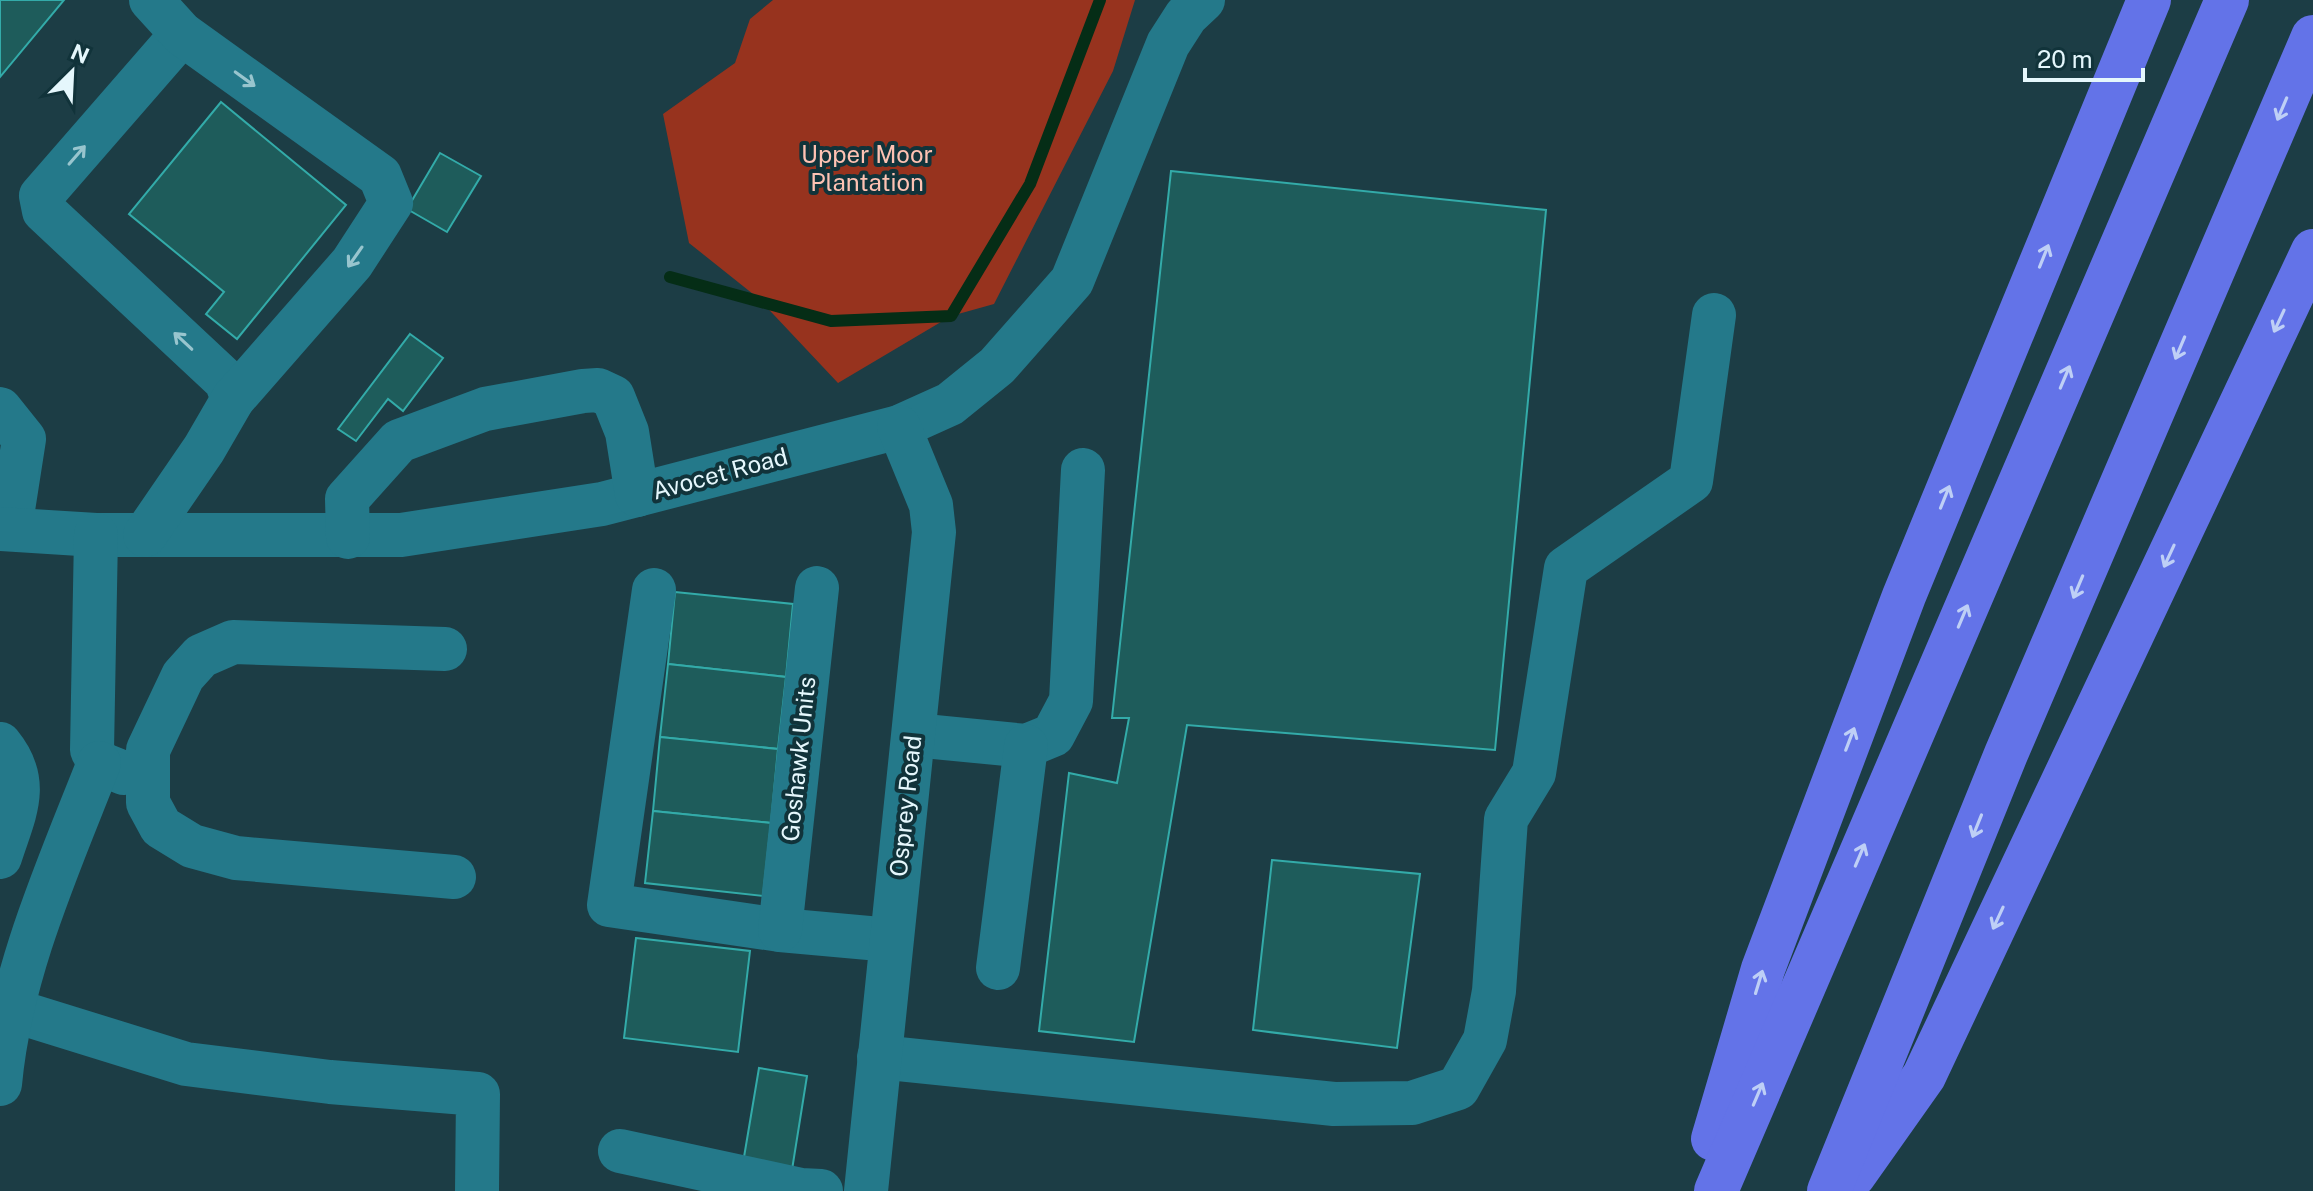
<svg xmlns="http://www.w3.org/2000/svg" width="2313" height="1191" viewBox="0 0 2313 1191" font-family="'Public Sans',sans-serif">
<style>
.green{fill:#97331e}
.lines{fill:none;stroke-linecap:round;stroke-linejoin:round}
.stream{stroke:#052d16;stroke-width:12}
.building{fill:#1e5c5b;stroke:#33aba9;stroke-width:2}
.minor{stroke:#24798a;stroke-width:44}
.highway{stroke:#6373e8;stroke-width:44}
.oneway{stroke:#98c5ce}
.oneway2{stroke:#becff6}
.labels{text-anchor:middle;stroke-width:8;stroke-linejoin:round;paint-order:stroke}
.park-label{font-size:24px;fill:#fec2b3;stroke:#11333a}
.street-label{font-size:24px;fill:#e5f7fc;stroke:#11333a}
</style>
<rect width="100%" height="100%" fill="#1c3d45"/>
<path class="green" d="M773,0H1135L1113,71L994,304L951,316L838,383L758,298L689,243L663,114L735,63L750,19Z"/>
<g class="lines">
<path class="stream" d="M670,277L831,321L951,316L1030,184L1100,0"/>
</g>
<g class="building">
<path d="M0,0H64L0,77Z"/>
<path d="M221,102L346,205L237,339L206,314L224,292L129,214Z"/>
<path d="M440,153L481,176L447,232L407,209Z"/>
<path d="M1171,171L1546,210L1495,750L1187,725L1134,1042L1039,1031L1069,773L1117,783L1129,718H1112Z"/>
<path d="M410,334L443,358L403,411L388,399L356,441L338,429Z"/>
<path d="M675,592L793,604L786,677L668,664Z"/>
<path d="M668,664L786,677L778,749L660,737Z"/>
<path d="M660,737L778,749L771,823L653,811Z"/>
<path d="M653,811L771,823L763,896L645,883Z"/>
<path d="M1272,860L1420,874L1397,1048L1253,1030Z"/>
<path d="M636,938L750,951L738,1052L624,1038Z"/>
<path d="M759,1068L807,1076L791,1176L742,1169Z"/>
</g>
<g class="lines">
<g class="minor">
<path d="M182,34L41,196L44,211L226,381L233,399"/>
<path d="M0,409L24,439L10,529"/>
<path d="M0,529L96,535H401L602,504L899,427L950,404L997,366L1072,281L1168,44L1186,16L1203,0"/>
<path d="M96,535L92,750L99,763L124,773"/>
<path d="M145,535L204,449L233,399L352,263L391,203L380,176L182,34L151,0"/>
<path d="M348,537L347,499L399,441L485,409L583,391L598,390L613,397L627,432L637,495"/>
<path d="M654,590L609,905L780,930L891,940"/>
<path d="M445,649L233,642L201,656L183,676L148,750V803L161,827L192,846L236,858L454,877"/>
<path d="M914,735L1026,746L1053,735L1071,701L1083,470"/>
<path d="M0,744C32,783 14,813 0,857"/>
<path d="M780,930L817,588"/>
<path d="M998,968L1026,746"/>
<path d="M15,1011L186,1064L330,1082L478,1094L477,1191"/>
<path d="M879,1057L1334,1104L1412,1103L1458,1088L1485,1040L1494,991L1506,819L1534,773L1566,568L1691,481L1714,315"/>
<path d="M0,1084C10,973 59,865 99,763"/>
<path d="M620,1151L801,1190L821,1191"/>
<path d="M866,1191L934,532L931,505L899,427"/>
</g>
<g class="highway">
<path d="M1713,1139L1763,969L1904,596L2149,0"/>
<path d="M1854,1175L1924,1076L2313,251"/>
<path d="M1716,1191L2227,0"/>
<path d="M1829,1191L2006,754L2313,37"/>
</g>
</g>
<defs><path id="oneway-shaft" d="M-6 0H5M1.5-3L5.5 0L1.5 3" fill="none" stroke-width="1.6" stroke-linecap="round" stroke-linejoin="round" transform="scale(2)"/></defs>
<g class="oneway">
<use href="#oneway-shaft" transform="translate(245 79) rotate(36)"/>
<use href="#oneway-shaft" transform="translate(77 155) rotate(-49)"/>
<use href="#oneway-shaft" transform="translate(355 257) rotate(125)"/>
<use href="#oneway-shaft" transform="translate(183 341) rotate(-137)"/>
</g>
<g class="oneway2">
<use href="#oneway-shaft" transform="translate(2282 109) rotate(113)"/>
<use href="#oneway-shaft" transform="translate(2044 256) rotate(-68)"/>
<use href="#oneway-shaft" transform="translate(2279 321) rotate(115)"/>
<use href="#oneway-shaft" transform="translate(2180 348) rotate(113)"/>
<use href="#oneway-shaft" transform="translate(2065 377) rotate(-67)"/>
<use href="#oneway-shaft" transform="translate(1945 497) rotate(-68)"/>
<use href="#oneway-shaft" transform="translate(2169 556) rotate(115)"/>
<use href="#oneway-shaft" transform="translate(2078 587) rotate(113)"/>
<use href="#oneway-shaft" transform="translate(1963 616) rotate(-67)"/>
<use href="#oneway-shaft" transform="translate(1850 739) rotate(-69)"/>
<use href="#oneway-shaft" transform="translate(1977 826) rotate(112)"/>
<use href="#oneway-shaft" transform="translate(1860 855) rotate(-67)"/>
<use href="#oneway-shaft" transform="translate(1998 918) rotate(115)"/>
<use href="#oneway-shaft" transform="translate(1759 982) rotate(-73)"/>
<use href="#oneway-shaft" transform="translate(1758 1094) rotate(-67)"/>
</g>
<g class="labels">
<g class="park-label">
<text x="867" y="163">Upper Moor<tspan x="867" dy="28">Plantation</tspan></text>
</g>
<g class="street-label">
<text transform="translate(720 474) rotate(-15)" y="8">Avocet Road</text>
<text transform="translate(799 759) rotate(-84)" y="8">Goshawk Units</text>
<text transform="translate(906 806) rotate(-84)" y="8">Osprey Road</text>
</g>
</g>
<g transform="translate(72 72) rotate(24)" stroke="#11333a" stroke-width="6" paint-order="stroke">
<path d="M0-6L14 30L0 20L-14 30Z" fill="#e5f7fc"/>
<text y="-12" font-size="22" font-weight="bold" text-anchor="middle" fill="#e5f7fc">N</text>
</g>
<path d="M2025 68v12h118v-12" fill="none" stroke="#e5f7fc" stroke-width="4"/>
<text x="2037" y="68" font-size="24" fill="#e5f7fc" stroke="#11333a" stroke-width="6" paint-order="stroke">20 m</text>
</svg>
